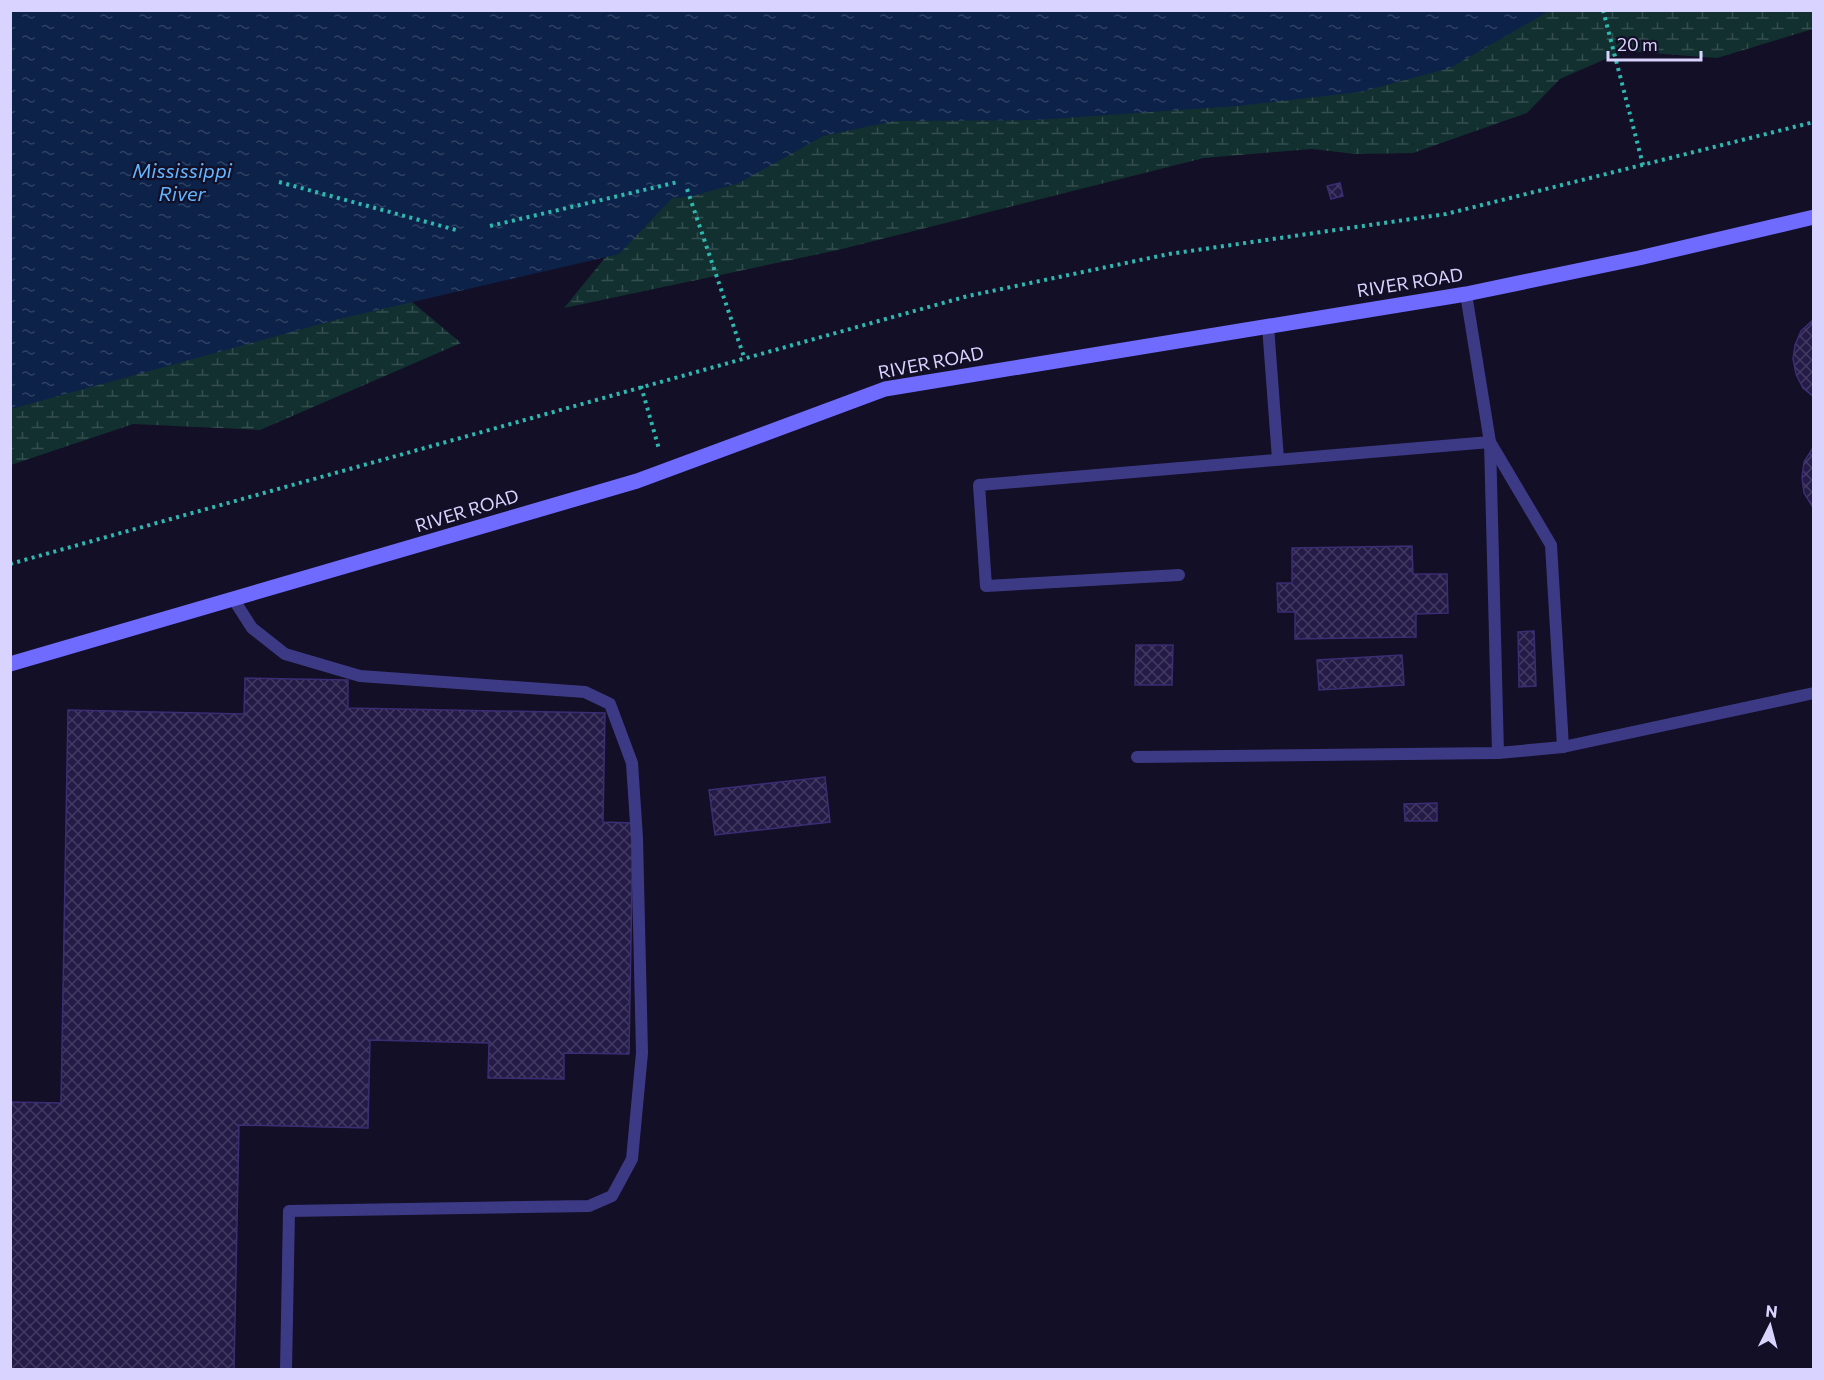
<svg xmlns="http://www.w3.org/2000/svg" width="1824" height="1380" viewBox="0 0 1824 1380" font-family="Commissioner,sans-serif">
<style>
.wetland{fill:url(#wetland-marsh)}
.water{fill:url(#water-ripples)}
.building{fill:url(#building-cross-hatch);stroke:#3b2d73;stroke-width:1.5}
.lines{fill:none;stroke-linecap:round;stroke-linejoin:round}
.path{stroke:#2fb8b0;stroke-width:4;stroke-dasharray:3 4.5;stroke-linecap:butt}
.lane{stroke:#3d3a85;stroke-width:12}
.secondary{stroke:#6f6bff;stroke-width:15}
.labels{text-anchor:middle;stroke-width:4.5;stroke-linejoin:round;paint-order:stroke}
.street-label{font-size:18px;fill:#d9d4ff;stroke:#130f26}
.water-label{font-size:20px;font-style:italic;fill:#62b6ff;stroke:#130f26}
</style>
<defs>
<pattern id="wetland-marsh" width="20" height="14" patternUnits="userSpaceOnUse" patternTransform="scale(1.5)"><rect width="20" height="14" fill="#12302f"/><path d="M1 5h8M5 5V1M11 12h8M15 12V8" fill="none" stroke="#344d4e"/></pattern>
<pattern id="water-ripples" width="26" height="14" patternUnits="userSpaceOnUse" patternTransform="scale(1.5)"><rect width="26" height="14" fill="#0c2248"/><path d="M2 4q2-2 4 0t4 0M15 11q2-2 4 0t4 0" fill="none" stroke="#2f4163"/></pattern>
<pattern id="building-cross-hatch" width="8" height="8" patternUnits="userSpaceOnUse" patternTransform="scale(1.5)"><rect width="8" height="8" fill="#241b47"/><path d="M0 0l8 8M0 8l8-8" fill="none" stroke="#433b63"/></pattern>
</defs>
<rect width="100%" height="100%" fill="#130f26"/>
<g class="wetland">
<path d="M1499,11H1813V29L1717,58L1624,51L1560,79L1527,113L1413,153L1355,154L1312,149L1204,158L838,250L564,308L626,232L706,159L767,137Z"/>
<path d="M392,285L461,343L260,430L133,424L11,465L10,373Z"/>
</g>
<path class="water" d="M11,10H1549V11L1450,68L1360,92L1237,106L1036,120L894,121L823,136L739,183L689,197L672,198L619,254L335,320L11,409Z"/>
<g class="building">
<path d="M1340,183L1343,196L1331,199L1327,186Z"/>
<path d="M1814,319V397L1803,388L1796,374L1793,359L1795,345L1801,331Z"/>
<path d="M1814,446V509L1804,493L1802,477L1804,462Z"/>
<path d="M1412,546L1413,574H1447L1448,613L1416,614V637L1295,639V612H1278L1277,583H1292V548Z"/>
<path d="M1534,631L1536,686L1519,687L1518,632Z"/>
<path d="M1136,645H1173L1172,685H1135Z"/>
<path d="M1402,655L1404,685L1319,690L1317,660Z"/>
<path d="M245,678L348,680V708L605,713L603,822L633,823L629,1054L564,1053V1079L488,1078L489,1043L370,1040L368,1128L239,1125L234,1370H10V1102L61,1103L68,710L244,714Z"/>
<path d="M825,777L830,822L715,835L709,790Z"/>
<path d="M1437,803V821H1405L1404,804Z"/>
</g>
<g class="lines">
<g class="path">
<path d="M1603,10L1643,165"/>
<path d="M279,182L460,231"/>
<path d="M687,189L744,357"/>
<path d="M490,226L678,182"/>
<path d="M641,386L659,449"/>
<path d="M10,564L968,296L1169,254L1446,214L1814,122"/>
</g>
<g class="lane">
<path d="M1466,294L1490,442L1498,753"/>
<path d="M1268,326L1278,459"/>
<path d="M1179,575L986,586L979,485L1490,442L1551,545L1563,747"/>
<path d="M234,600L252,628L285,654L360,676L585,692L610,704L632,763L637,838L642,1053L632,1159L612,1196L589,1206L289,1211L286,1370"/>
<path d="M1137,757L1498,753L1563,747L1814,693"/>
</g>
<path class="secondary" d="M10,664L637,481L885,389L1466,294L1639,258L1814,217"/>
</g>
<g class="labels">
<g class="street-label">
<text transform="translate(1410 283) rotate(-9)" y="6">RIVER ROAD</text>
<text transform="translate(931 363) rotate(-11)" y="6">RIVER ROAD</text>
<text transform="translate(467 511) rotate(-17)" y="6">RIVER ROAD</text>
</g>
<g class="water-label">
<text x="182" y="178">Mississippi<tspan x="182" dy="23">River</tspan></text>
</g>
</g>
<rect width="1824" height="1380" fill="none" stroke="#d9d4ff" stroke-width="24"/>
<g transform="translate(1770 1326) rotate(6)" stroke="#130f26" stroke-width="4.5" paint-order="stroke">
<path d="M0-4.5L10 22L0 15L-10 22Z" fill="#d9d4ff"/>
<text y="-9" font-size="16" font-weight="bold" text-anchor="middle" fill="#d9d4ff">N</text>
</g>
<path d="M1608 51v9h93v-9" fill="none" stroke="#d9d4ff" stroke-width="3"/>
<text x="1617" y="51" font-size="18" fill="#d9d4ff" stroke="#130f26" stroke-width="4.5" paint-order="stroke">20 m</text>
</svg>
